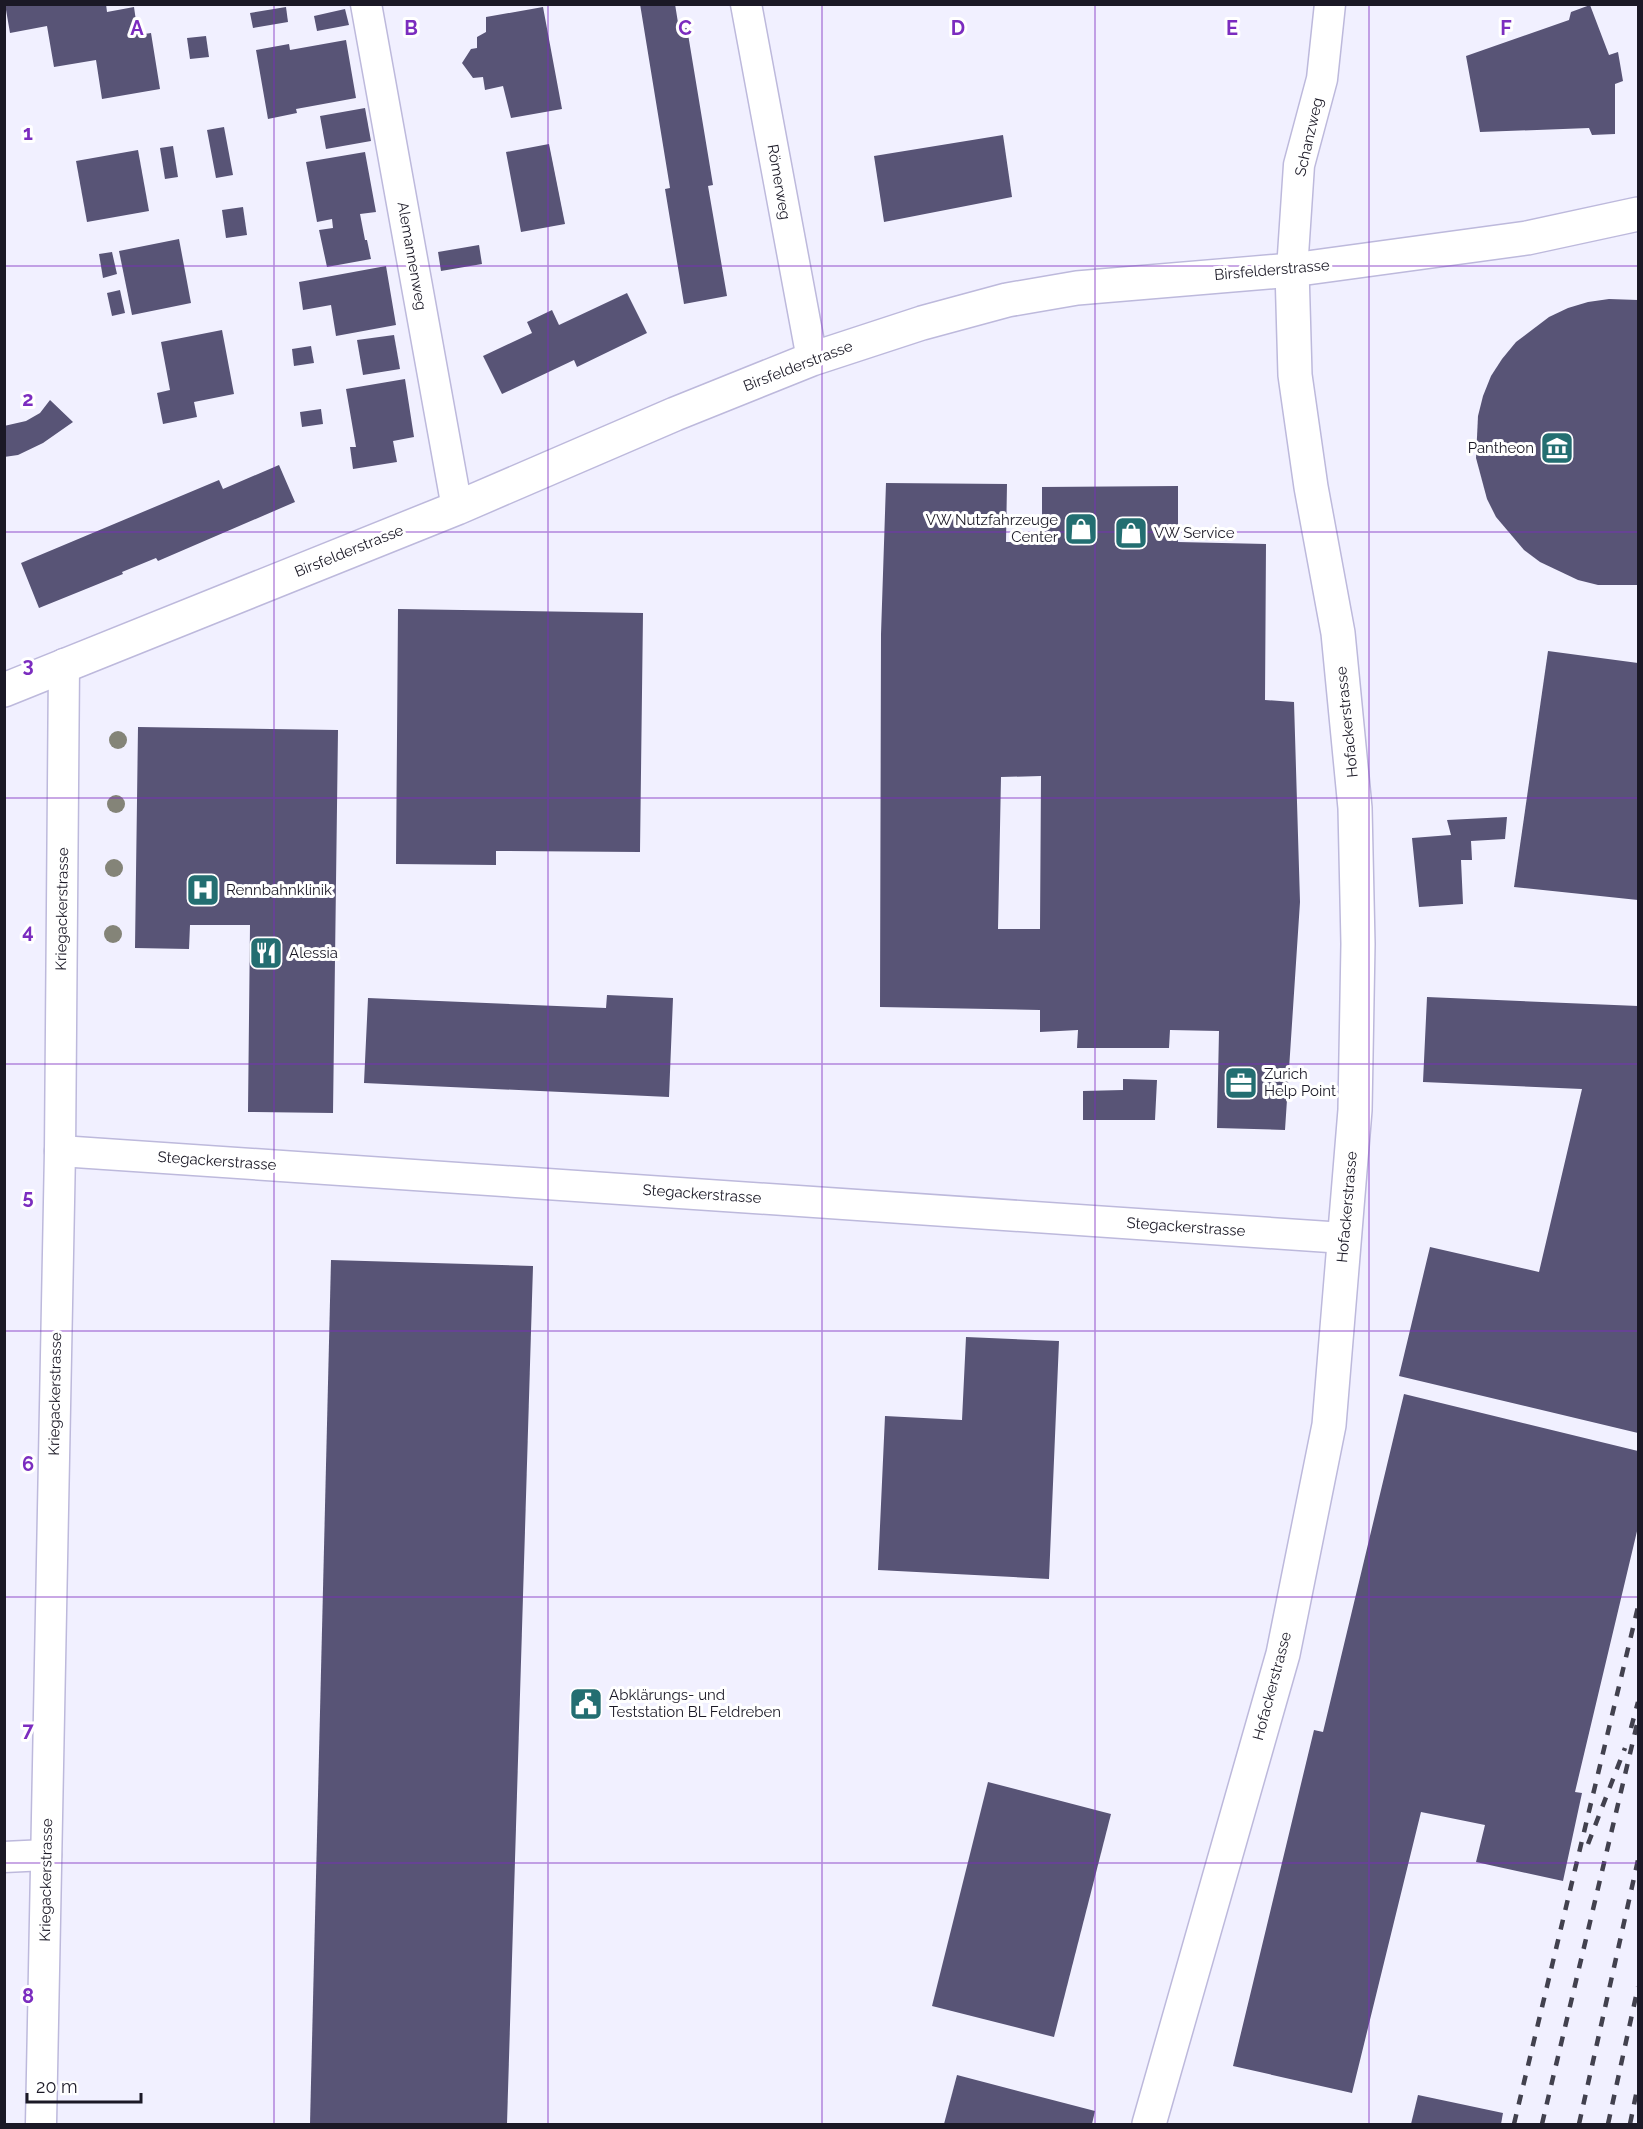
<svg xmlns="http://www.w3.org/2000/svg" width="1643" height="2129" viewBox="0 0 1643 2129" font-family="Raleway,sans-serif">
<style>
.building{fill:#585476;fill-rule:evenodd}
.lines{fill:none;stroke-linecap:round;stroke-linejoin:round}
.minor-casing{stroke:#bdb9dc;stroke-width:33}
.tertiary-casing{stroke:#bdb9dc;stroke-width:36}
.secondary-casing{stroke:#bdb9dc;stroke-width:36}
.minor{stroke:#fff;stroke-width:30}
.tertiary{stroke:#fff;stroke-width:33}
.secondary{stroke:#fff;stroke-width:33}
.rail{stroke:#42414e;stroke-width:4.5;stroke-dasharray:10 10;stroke-linecap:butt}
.tree{fill:#848478}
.grid{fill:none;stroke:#7b2cbf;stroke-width:1.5;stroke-opacity:0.55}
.labels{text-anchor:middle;stroke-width:6;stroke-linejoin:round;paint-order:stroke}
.street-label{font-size:15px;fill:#1b1926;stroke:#fff}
.poi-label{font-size:15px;fill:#1b1926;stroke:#fff;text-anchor:start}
.grid-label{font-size:20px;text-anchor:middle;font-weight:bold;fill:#7b2cbf;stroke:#fff;stroke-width:6;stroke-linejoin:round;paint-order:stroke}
</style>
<rect width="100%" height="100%" fill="#f1f0ff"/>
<g class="building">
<path d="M5,4H106L107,12L134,7L138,35L151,33L160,89L102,99L96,60L54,67L47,26L10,33Z"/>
<path d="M640,4H675L679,29L687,28L713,185L708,186L727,296L684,304L665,189L670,188Z"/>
<path d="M1590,5L1609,55L1618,52L1623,81L1615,84V134L1592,135L1589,128L1480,132L1466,56L1569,20L1571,12Z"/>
<path d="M286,7L288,22L253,28L250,13Z"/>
<path d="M543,7L562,109L511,118L503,86L485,90L483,77L473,78L462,63L471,49L477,48V37L486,32V17Z"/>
<path d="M345,9L349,25L317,31L314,16Z"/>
<path d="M206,36L209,57L190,59L187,38Z"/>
<path d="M346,40L356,98L296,109L297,113L268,119L256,50L289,44L290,50Z"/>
<path d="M365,108L371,141L326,149L320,116Z"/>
<path d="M224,127L233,175L216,178L207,130Z"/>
<path d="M1003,135L1012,197L884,222L874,156Z"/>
<path d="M549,144L565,224L521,232L506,152Z"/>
<path d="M173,146L178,177L165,179L160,148Z"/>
<path d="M138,150L149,211L87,222L76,161Z"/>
<path d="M365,152L376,212L360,214L365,240H367L371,259L327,267L319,230L333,228L332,219L317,222L306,162Z"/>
<path d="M243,207L247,235L226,238L222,210Z"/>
<path d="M179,239L191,303L132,315L119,251Z"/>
<path d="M479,245L482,264L441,271L438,252Z"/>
<path d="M112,252L117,274L103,278L99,254Z"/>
<path d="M386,266L396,325L336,336L331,305L303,310L299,282Z"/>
<path d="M120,290L125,313L112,316L107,293Z"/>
<path d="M627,293L647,333L577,367L574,360L502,394L483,356L532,333L527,322L552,310L559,325Z"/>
<path d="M1609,299L1638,300V585H1598L1578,580L1540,562L1524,550L1496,517L1487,499L1476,458L1478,416L1483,396L1491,376L1502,359L1516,342L1549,317L1568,308L1588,302Z"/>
<path d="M222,330L234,394L194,402L197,417L163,424L157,393L170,390L161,342Z"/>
<path d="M394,335L400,369L363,375L357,340Z"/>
<path d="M311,346L314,363L294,366L292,349Z"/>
<path d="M405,379L414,437L393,441L397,462L353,469L350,447H356L346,389Z"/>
<path d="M50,400L73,422L43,443L18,455L4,457V426L26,421L40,413Z"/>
<path d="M321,409L323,424L302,427L300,412Z"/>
<path d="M279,465L295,502L158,561L156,558L122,572L123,574L39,608L21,563L219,480L223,489Z"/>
<path d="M886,483L1007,484L1006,542H1042V487L1178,486V542L1266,544L1265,700L1294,702L1300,902L1285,1130L1217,1128L1219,1031L1170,1030L1169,1048H1077L1078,1030L1040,1032V1010L880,1007L881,634ZM1041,776L1040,929H998L1001,777Z"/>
<path d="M398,609L643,613L640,852L496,851V865L396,864Z"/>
<path d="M1548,651L1638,663V900L1514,887Z"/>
<path d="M138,727L338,730L333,1113L248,1112L250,925H190L189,949L135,948Z"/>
<path d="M1507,817L1505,839L1471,841L1472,860H1461L1463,904L1419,907L1412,838L1451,835L1447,820Z"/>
<path d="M607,995L673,998L669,1097L364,1083L368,998L606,1008Z"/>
<path d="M1427,997L1638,1006V1433L1399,1376L1430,1247L1539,1272L1582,1089L1423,1082Z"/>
<path d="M1123,1079L1157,1080L1155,1120H1083V1091L1123,1090Z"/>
<path d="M331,1260L533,1266L507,2124H310Z"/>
<path d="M966,1337L1059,1341L1049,1579L878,1570L885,1416L962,1420Z"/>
<path d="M1404,1394L1638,1451V1527L1575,1792L1582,1793L1563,1881L1476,1862L1485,1825L1421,1812L1352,2093L1233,2066L1314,1730L1323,1732Z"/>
<path d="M988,1782L1111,1814L1054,2037L932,2006Z"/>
<path d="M957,2075L1095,2111L1092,2124H944Z"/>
<path d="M1418,2095L1503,2113L1501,2124H1411Z"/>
</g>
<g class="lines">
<defs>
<g id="minor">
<path d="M366,4L457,508"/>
<path d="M746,4L812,359"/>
<path d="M1292,270L1299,165L1322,79L1330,4"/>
<path d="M60,1151L1344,1238"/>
<path d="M4,1857L46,1855"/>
<path d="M41,2124L60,1151L64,664"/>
</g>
<path id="tertiary" d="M1149,2124L1283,1654L1329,1425L1355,1110L1358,944L1355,808L1338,633L1311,487L1295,375L1292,270"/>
<path id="secondary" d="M4,690L457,508L675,414L812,359L922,323L1007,300L1077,288L1292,270L1527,238L1638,214"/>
</defs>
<use href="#minor" class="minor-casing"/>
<use href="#tertiary" class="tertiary-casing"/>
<use href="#secondary" class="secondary-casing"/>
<use href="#minor" class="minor"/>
<use href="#tertiary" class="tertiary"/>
<use href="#secondary" class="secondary"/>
<g class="rail">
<path d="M1631,1728L1638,1702"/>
<path d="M1588,1844L1625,1748"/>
<path d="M1514,2124L1638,1607"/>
<path d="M1542,2124L1638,1720"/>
<path d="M1579,2124L1638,1860"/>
<path d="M1608,2124L1638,1987"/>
<path d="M1630,2124L1638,2085"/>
</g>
</g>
<g class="tree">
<circle cx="118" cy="740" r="9"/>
<circle cx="116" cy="804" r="9"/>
<circle cx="114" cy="868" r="9"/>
<circle cx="113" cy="934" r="9"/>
</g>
<path class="grid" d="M274,4V2124M548,4V2124M822,4V2124M1095,4V2124M1369,4V2124M4,266H1638M4,532H1638M4,798H1638M4,1064H1638M4,1331H1638M4,1597H1638M4,1863H1638"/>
<defs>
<symbol id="museum-square" viewBox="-11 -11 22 22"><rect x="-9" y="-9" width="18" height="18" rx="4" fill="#236e71" stroke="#fff"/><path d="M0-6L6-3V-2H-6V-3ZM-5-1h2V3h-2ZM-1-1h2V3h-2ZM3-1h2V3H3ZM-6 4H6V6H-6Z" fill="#fff"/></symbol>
<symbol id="shop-square" viewBox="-11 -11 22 22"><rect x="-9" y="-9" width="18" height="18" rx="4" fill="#236e71" stroke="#fff"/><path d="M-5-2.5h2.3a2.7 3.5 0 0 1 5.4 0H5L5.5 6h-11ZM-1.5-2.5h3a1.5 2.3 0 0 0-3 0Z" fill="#fff"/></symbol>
<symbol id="hospital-square" viewBox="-11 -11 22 22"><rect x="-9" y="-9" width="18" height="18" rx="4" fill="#236e71" stroke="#fff"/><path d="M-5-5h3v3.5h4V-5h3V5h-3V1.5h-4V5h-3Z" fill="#fff"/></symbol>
<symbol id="restaurant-square" viewBox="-11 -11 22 22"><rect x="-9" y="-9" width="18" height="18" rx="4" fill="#236e71" stroke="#fff"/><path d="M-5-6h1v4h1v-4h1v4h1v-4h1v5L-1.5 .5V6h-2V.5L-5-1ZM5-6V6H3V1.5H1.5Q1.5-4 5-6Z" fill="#fff"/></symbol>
<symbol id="office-square" viewBox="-11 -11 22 22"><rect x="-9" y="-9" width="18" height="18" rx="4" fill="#236e71" stroke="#fff"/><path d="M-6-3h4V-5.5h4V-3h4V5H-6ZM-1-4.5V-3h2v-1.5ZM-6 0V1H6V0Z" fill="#fff"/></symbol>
<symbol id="civic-square" viewBox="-11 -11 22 22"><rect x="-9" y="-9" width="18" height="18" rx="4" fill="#236e71" stroke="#fff"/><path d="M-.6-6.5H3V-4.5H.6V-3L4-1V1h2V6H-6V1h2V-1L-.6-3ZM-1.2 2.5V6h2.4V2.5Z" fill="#fff"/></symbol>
</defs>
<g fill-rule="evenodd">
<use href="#museum-square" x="1538" y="429" width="38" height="38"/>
<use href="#shop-square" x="1062" y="510" width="38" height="38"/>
<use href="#shop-square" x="1112" y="514" width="38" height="38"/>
<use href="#hospital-square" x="184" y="871" width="38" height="38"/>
<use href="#restaurant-square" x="247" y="934" width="38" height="38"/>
<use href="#office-square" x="1222" y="1064" width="38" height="38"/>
<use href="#civic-square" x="567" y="1685" width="38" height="38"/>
</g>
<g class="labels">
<g class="street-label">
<text transform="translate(1309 137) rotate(-77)" y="5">Schanzweg</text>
<text transform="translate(779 182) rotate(80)" y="5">Römerweg</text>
<text transform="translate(412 256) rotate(80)" y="5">Alemannenweg</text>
<text transform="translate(1272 270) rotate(-5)" y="5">Birsfelderstrasse</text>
<text transform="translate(798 366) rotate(-21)" y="5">Birsfelderstrasse</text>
<text transform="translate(349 551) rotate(-22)" y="5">Birsfelderstrasse</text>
<text transform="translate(1347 722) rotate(-96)" y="5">Hofackerstrasse</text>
<text transform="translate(62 909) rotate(-89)" y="5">Kriegackerstrasse</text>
<text transform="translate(217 1161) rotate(4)" y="5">Stegackerstrasse</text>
<text transform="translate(702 1194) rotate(4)" y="5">Stegackerstrasse</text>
<text transform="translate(1347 1207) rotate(-85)" y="5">Hofackerstrasse</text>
<text transform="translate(1186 1227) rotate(4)" y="5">Stegackerstrasse</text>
<text transform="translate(55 1394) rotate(-89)" y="5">Kriegackerstrasse</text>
<text transform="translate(1272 1686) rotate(-75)" y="5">Hofackerstrasse</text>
<text transform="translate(46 1880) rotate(-89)" y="5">Kriegackerstrasse</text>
</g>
<g class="poi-label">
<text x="1534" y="453" text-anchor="end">Pantheon</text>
<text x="1058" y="525" text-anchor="end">VW Nutzfahrzeuge<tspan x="1058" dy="17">Center</tspan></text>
<text x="1154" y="538">VW Service</text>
<text x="226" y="895">Rennbahnklinik</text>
<text x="289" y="958">Alessia</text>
<text x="1264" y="1079">Zurich<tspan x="1264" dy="17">Help Point</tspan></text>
<text x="609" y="1700">Abklärungs- und<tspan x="609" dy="17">Teststation BL Feldreben</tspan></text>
</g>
</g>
<g class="grid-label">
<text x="137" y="35">A</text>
<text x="411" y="35">B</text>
<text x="685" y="35">C</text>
<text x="958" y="35">D</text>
<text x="1232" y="35">E</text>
<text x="1506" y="35">F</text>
<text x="28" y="140">1</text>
<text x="28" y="406">2</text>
<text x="28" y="672">3</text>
<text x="28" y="938">4</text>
<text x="28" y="1204">5</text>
<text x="28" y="1471">6</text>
<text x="28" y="1737">7</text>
<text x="28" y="2003">8</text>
</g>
<rect width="1643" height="2129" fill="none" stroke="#1b1926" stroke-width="12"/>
<path d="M27 2093v9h114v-9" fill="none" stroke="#1b1926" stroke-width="3"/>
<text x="36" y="2093" font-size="18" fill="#1b1926" stroke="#ffffff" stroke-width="4.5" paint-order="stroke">20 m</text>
</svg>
